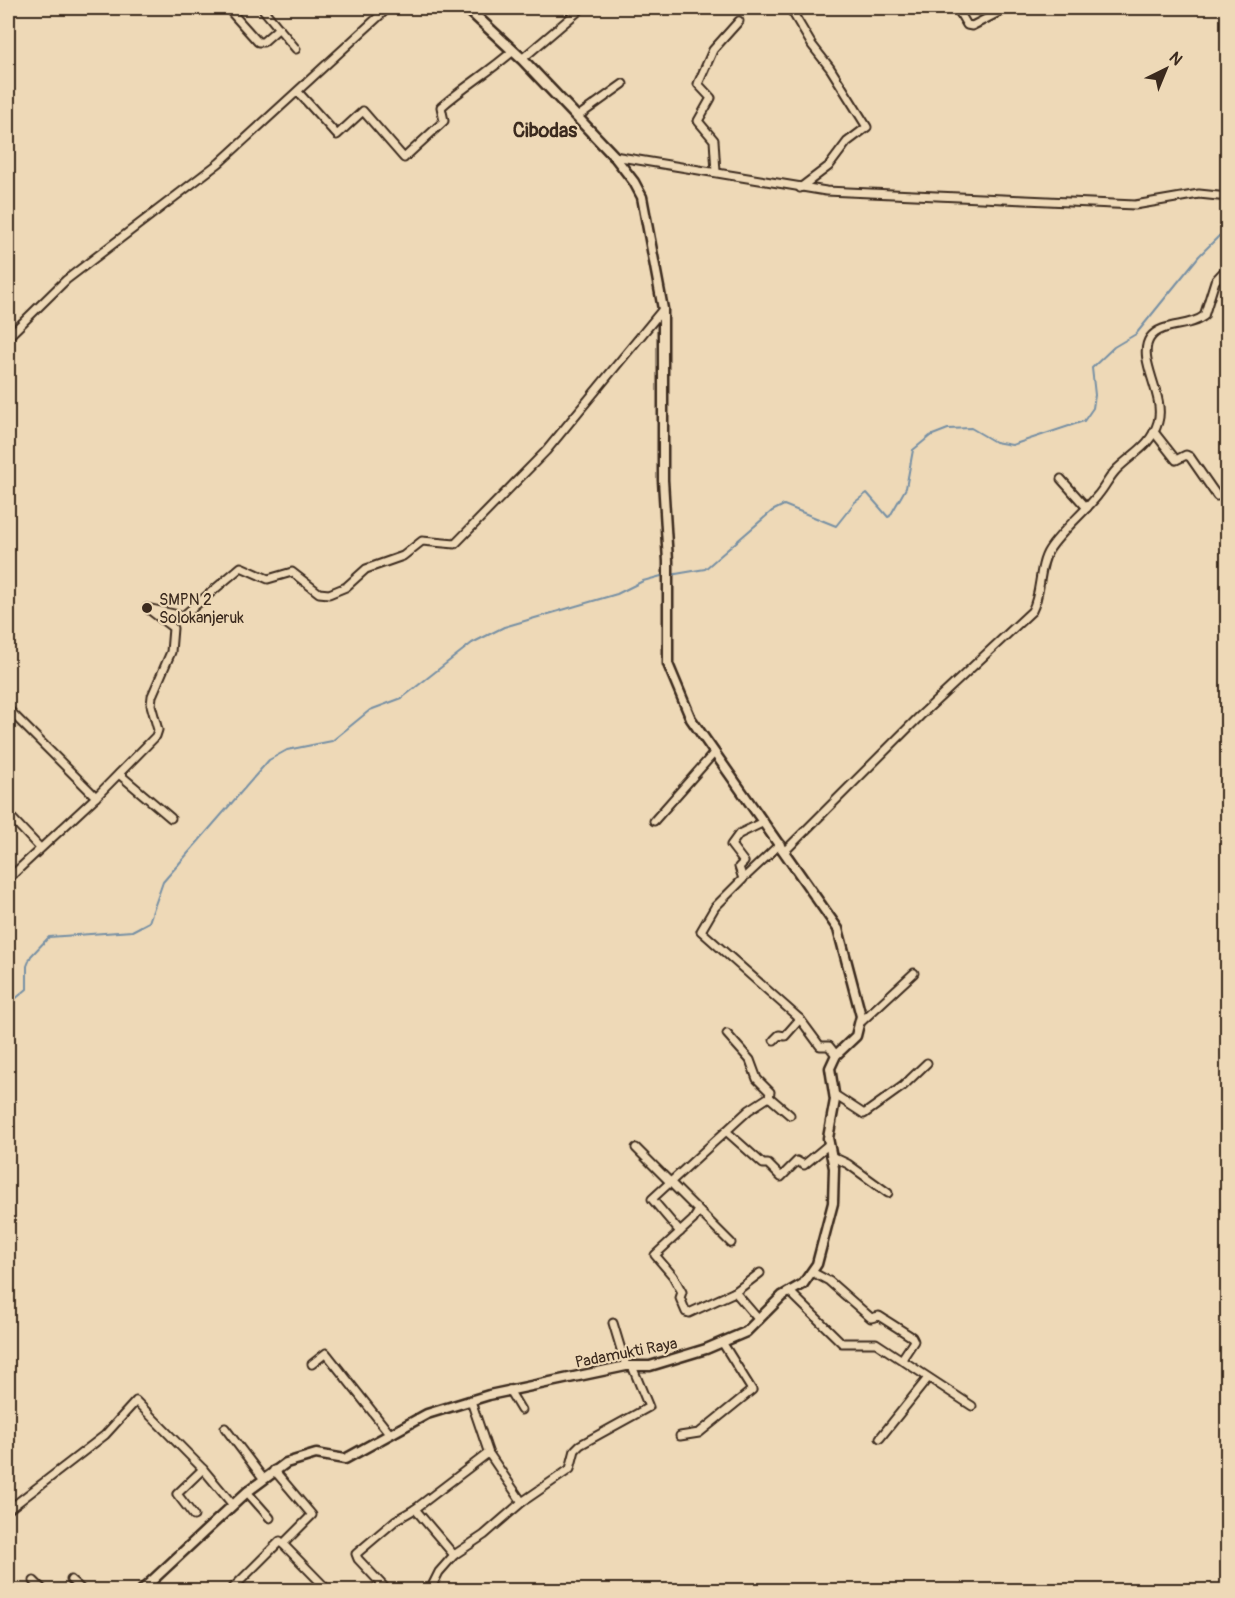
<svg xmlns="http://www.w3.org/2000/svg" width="1235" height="1598" viewBox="0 0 1235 1598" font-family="Pangolin,sans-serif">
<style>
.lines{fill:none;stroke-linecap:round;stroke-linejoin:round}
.stream{stroke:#7790a4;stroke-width:2}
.minor-casing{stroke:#3b2a1e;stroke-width:11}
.tertiary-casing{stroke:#3b2a1e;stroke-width:13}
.secondary-casing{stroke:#3b2a1e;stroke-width:14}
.minor{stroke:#eed9b7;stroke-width:7}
.tertiary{stroke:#eed9b7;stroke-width:8}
.secondary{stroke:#eed9b7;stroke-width:9}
.poi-dot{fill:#3b2a1e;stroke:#eed9b7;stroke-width:2}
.labels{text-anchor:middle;stroke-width:4.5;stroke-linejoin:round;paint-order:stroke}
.poi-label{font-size:16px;fill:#3b2a1e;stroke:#eed9b7;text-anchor:start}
.street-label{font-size:16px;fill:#3b2a1e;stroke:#eed9b7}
.quarter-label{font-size:20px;font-weight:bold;fill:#3b2a1e;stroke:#eed9b7}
</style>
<rect width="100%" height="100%" fill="#eed9b7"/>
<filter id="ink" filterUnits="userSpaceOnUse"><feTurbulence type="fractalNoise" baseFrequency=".0167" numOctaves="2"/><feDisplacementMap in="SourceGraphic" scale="12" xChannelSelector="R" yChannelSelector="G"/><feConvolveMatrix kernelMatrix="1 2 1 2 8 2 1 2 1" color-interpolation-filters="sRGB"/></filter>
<g filter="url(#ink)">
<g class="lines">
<g class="stream">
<path d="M670,575L705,569L772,511L784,505L836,526L855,502L867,493L888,517L890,516L906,488L913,450L930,436L948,429L971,428L995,442L1012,445L1084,421L1093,408L1095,395L1092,368L1114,347L1136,334L1199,256L1220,235L1228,237"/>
<path d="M8,1001L14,1000L27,989V966L31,956L49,937L132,931L149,922L163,882L269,760L287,750L332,741L370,710L402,698L472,643L504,627L617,594L643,581L665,575"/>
</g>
<defs>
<g id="minor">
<path d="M262,8L296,49"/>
<path d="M790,8L812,45L830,68L867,127L847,142L829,166L800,188"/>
<path d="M957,8L967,25L972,26L1007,8"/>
<path d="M232,13L258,42H263L279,28"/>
<path d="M522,59L582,8"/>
<path d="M298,92L337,135L363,111L404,158L444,121L441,107C465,86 489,72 513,51"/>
<path d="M577,117L623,84"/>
<path d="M614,156L826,191L1135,205L1199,194L1228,197"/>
<path d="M716,172L714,140L698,121L711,98L698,84L713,50L739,21"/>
<path d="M8,337L66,280L219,163L388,8"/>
<path d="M1154,432L1176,460L1186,455L1190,457L1217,496"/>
<path d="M1061,479L1087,508"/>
<path d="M8,709L96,797"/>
<path d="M119,774L171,818"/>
<path d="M8,814L40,848"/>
<path d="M654,821L714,753"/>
<path d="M764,822L739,834L731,845L744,862L739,867L743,879L715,907L701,931L800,1019L820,1046H829L836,1055"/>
<path d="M785,851L920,716L1032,611C1042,593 1038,567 1049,550C1062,530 1083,514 1098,495C1105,487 1109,477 1117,469C1133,453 1151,446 1158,422C1166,396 1136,358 1150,338C1161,322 1189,328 1204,316L1215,281L1228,267"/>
<path d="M747,875L780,844"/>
<path d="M8,879L96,797L156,736L158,730L151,705L152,696L171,652L173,628L147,608L183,616L241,567L268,579L292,572L319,593L329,594L346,587L366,569L403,556L422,541L455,544L546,451L663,309"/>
<path d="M861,1022L914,973"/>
<path d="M774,1040L779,1035L785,1036L800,1019"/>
<path d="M835,1095L864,1114L903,1086L927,1063"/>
<path d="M769,1097L790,1115"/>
<path d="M726,1131L763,1164H768L781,1177L797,1161L804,1165L828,1145"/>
<path d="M636,1148L731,1243"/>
<path d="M831,1156L848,1164L888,1193"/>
<path d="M698,1212L693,1220L655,1255L673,1276L682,1292L680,1298L686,1312L689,1313L735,1292L759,1320"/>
<path d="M680,1232L652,1199L749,1110L769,1097L770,1092L757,1079L750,1060L727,1034"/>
<path d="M812,1272L829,1281L871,1318L879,1316L912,1337L914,1341L902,1359"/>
<path d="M735,1292L760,1273"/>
<path d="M790,1292L842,1343H876L972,1406"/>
<path d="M613,1323L626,1366"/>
<path d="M312,1364L326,1353L390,1434"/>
<path d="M509,1390L521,1410"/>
<path d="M471,1401L489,1454"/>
<path d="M225,1428L263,1478"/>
<path d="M680,1436L699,1433L752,1390L722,1342"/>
<path d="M880,1438L928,1378"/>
<path d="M274,1470L312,1515L283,1544"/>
<path d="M247,1492L270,1518"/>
<path d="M415,1509L454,1555L484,1535L522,1502"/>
<path d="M8,1510L105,1435L136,1401L203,1469L233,1505"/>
<path d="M194,1516L177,1494L203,1469"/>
<path d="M71,1580L82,1590"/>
<path d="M34,1581L43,1590"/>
<path d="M231,1590L280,1541L323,1585"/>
<path d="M387,1590L358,1559L356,1554L396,1520L415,1509L487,1454L490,1455L522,1502L570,1469L575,1450L580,1445L649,1407L632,1366"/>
<path d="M430,1590L439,1572L454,1555"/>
</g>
<path id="tertiary" d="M142,1590L247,1492L286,1463L316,1454L345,1459L427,1414L489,1395L626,1366H650L706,1349L746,1332L782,1296L803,1284L817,1264L833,1203L834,1168L828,1138L835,1100L830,1068L836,1055L856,1036L861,1016L838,929L691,719L668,664V561L663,480V309L642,197L634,182L614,156"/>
<path id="secondary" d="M467,8L522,59L614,156"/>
</defs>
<use href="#minor" class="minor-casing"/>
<use href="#tertiary" class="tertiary-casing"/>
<use href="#secondary" class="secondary-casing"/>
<use href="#minor" class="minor"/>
<use href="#tertiary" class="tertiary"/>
<use href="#secondary" class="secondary"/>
</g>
</g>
<circle class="poi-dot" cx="147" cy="608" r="6"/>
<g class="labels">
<g class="poi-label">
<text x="159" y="605">SMPN 2<tspan x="159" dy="18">Solokanjeruk</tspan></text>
</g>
<g class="street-label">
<text transform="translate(626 1352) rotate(-11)" y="6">Padamukti Raya</text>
</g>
<g class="quarter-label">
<text x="545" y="137">Cibodas</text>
</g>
</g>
<rect width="1235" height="1598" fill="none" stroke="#eed9b7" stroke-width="30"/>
<rect x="15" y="15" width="1205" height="1568" fill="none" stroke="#3b2a1e" stroke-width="2" filter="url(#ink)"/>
<g transform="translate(1166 69) rotate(43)" stroke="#eed9b7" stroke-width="4.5" paint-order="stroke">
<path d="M0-4.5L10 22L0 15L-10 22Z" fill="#3b2a1e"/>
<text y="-9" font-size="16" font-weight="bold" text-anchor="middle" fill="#3b2a1e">N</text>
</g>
</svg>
